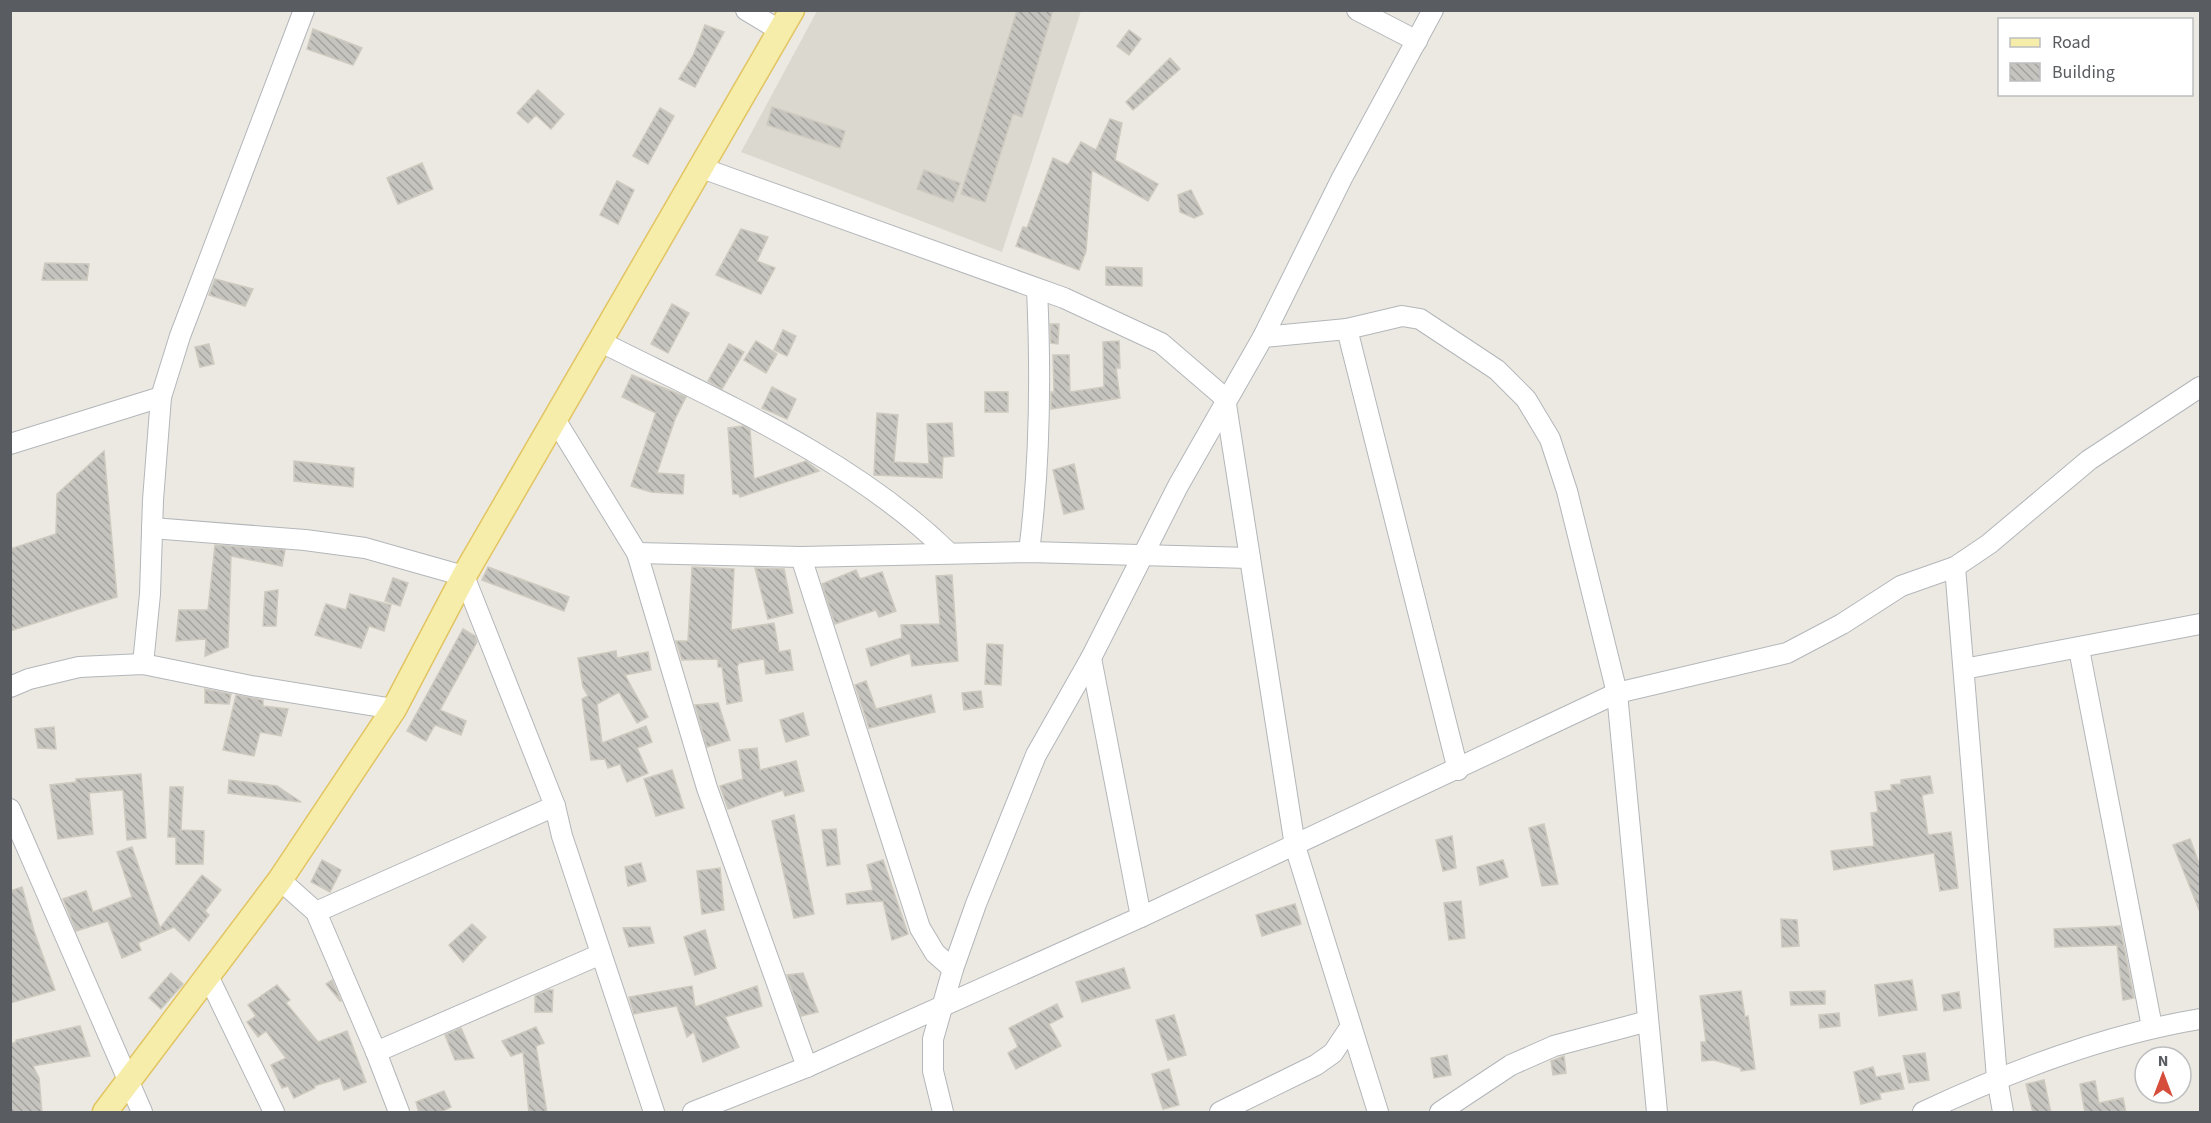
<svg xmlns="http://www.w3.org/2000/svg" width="2211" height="1123" viewBox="0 0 2211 1123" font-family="'Source Sans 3',sans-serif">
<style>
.education{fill:#dad8cf}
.building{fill:url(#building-back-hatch);stroke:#cecac0;stroke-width:1.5}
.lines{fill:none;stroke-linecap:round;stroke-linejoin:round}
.minor-casing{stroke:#b3b6ba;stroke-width:22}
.major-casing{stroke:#e2c462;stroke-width:27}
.minor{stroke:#fff;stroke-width:20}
.major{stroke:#f6edaa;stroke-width:24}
</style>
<defs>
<pattern id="building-back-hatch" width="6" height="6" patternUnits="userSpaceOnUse" patternTransform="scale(1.5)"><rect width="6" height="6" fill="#c6c4be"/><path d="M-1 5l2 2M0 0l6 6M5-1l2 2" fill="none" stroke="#a4a29e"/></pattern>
</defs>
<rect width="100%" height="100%" fill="#ebe9e1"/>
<path class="education" d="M817,11H1081L1002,252L741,152Z"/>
<g class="building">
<path d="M1017,10H1053L1022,117L1013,114L985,202L961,194Z"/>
<path d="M705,25L724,32L695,87L679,79L693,56Z"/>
<path d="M313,29L362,48L353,65L307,49Z"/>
<path d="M1129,30L1141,39L1129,55L1117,46Z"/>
<path d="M1170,58L1180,69L1133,110L1126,102Z"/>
<path d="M538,90L564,114L551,129L536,115L528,123L517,113Z"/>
<path d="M772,107L845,131L840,148L767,125Z"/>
<path d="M660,108L674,116L648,164L633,156Z"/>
<path d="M1110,119L1122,123L1115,160L1158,184L1148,201L1092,170L1086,251L1079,270L1016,246L1023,227L1027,228L1053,158L1068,165L1081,142L1096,150Z"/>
<path d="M422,163L433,189L398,204L387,178Z"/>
<path d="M924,170L960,183L953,202L917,189Z"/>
<path d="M617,181L634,190L618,224L600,215Z"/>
<path d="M1191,190L1203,214L1194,218L1180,212L1178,195Z"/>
<path d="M741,229L768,237L757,261L775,268L761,294L716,275Z"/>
<path d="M45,263L89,264L87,280H42Z"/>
<path d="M1106,267L1142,268V286L1106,285Z"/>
<path d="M215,279L253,289L245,306L209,295Z"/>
<path d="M672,304L689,313L668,353L651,344Z"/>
<path d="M1050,324H1059L1058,344L1051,343Z"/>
<path d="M783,330L796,336L787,356L774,350Z"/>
<path d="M756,341L777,354L766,373L744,360Z"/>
<path d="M1119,341L1120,368H1116L1120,398L1051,409V392H1054L1053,355H1069L1070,392L1104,387L1103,342Z"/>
<path d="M209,344L214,364L200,367L195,347Z"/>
<path d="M729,344L744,352L722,389L708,381Z"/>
<path d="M632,375L686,397L675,419L657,473L684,475L683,494L651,492L631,486L656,413L622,397Z"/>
<path d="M772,387L796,399L787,419L762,408Z"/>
<rect x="985" y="392" width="23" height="20"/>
<path d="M877,413L898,415L894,462L929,464L927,424L952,423L954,456L943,457L942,478L874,475Z"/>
<path d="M743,426L750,430L754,479L806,461L819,471L740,497L739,494H733L728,428Z"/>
<path d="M104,451L117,597L10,631V549L56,534L57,494Z"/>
<path d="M294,461L354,468L353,487L294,481Z"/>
<path d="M1074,464L1084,509L1064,514L1053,470Z"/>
<path d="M215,545L285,550L282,566L231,556L228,647L205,656L206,639L176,641L179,610H208Z"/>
<path d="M488,567L569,597L564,611L482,580Z"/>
<path d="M692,567L734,569L731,630L774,623L779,652L790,650L793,670L766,674L764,659L739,663L737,667L742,701L727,704L722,667H718V659L682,660L676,641H688Z"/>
<path d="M755,568L784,569L793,613L768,619Z"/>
<path d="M856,570L860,579L882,572L896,611L879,617L876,610L835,624L822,584Z"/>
<path d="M952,575L958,661L912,666L910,653L871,666L866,649L902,638L901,625L940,624L936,576Z"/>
<path d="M393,578L408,583L400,606L385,601Z"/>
<path d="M278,590L276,626H263L265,592Z"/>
<path d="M350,594L391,605L384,631L369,626L361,648L315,635L326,604L346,610Z"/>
<path d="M463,629L475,636L477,642L440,710L466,721L461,735L435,725L426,741L407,731Z"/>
<path d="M987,644L1003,645L1001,685L985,684Z"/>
<path d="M616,651L617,658L648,652L651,670L625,675L648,717L637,723L619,692L597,704L602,743L646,726L652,742L637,748L648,773L627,782L620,764L608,768L605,759L591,760L582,699L588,696L583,687L578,658Z"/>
<path d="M866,681L876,709L931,695L935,712L869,728L855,685Z"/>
<path d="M205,689L231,694L229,704L205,703Z"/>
<path d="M981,691L983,707L964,710L962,693Z"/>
<path d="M236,695L263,700V706L288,709L281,736L260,732L254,756L223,750Z"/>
<path d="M718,703L730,740L707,747L695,705Z"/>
<path d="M803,713L809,735L786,742L780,720Z"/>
<path d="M54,727L56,749L38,748L35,729Z"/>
<path d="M757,748L760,770L796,761L804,791L785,796L783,790L728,809L720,786L743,779L739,750Z"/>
<path d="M672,770L684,808L656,816L644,779Z"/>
<path d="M141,774L146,838L127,840L123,790L89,793L93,834L58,839L50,785L76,782V779Z"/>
<path d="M1930,776L1933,793L1922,795L1928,835L1951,832L1958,888L1940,891L1934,853L1834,870L1831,851L1874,846L1871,813L1878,812L1875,792L1892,790L1891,785L1901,784V780Z"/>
<path d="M229,780L277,786L301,802L228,793Z"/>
<path d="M170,787H183L181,830L204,831L203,864H176V837H168Z"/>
<path d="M794,815L814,914L794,918L772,821Z"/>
<path d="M1544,824L1558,884L1542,886L1529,828Z"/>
<path d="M836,829L840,864L827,866L822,830Z"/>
<path d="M1452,836L1456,868L1443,871L1436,840Z"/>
<path d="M2190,839L2200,866V912L2173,845Z"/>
<path d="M132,847L160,928L202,875L221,890L205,911L209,915L189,941L174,927L138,943L141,950L122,958L108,921L76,931L63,899L86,891L93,912L132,897L117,852Z"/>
<path d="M322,860L341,870L330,892L311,882Z"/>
<path d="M883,860L908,934L892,940L883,901L847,904L846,894L873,890L867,865Z"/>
<path d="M1503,860L1508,877L1480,885L1477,867Z"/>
<path d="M641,863L646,881L628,886L625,867Z"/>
<path d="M720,868L724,910L702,914L697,871Z"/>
<path d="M22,887L34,931L55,990L10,1003V891Z"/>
<path d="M1461,901L1465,938L1449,940L1444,903Z"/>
<path d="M1295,904L1301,924L1262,936L1256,915Z"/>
<path d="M1781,919L1797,920L1799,946L1782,947Z"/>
<path d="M472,924L486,937L463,962L449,945Z"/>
<path d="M2120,926L2134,998L2123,1000L2117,945L2055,947L2054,929Z"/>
<path d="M650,927L654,943L629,947L623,928Z"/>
<path d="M705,930L716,968L695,975L684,937Z"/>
<path d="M1124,968L1130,988L1082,1002L1076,982Z"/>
<path d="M171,973L183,984L161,1009L149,998Z"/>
<path d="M803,973L818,1012L801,1016L787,975Z"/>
<path d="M332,980L341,1001H340L326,984Z"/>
<path d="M1912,980L1917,1010L1879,1016L1875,985Z"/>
<path d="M277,985L290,1000L286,1003L318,1042L347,1031L366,1082L344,1090L340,1078L314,1086L315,1088L294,1098L288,1086L282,1088L271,1065L286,1058L266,1031L258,1037L247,1022L256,1016L248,1005Z"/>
<path d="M692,986L695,1007L757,986L762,1006L725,1017L739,1047L703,1062L694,1032L687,1037L677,1006L634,1014L629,997Z"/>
<path d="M548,990H553L552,1012H535V996Z"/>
<path d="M1741,991L1745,1017L1748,1016L1755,1069L1741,1071V1068L1714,1060L1702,1061L1701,1042H1706L1700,996Z"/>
<path d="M1825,991V1004L1791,1005L1790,992Z"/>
<path d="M1959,992L1961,1008L1944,1011L1942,995Z"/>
<path d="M1057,1004L1063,1017L1049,1024L1061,1046L1016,1069L1008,1053L1018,1047L1009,1028Z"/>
<path d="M1839,1013L1840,1026L1820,1028L1819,1015Z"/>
<path d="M1174,1015L1186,1055L1168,1060L1156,1020Z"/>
<path d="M80,1026L90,1056L33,1066L39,1078L42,1113H10V1044L16,1042V1040Z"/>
<path d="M536,1027L544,1043L536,1046L547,1113H529L523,1052L511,1056L502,1041Z"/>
<path d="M461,1028L474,1058L455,1060L445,1035Z"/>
<path d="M1925,1053L1929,1080L1909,1083L1903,1056Z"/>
<path d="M1447,1055L1451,1075L1434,1078L1431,1058Z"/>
<path d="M1564,1056L1566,1073L1553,1075L1551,1061Z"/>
<path d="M1873,1067L1876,1077L1900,1073L1904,1089L1879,1093L1881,1099L1861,1104L1854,1072Z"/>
<path d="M1169,1069L1179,1105L1163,1109L1152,1074Z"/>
<path d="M2044,1080L2051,1113H2033L2026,1084Z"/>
<path d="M2095,1081L2099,1103L2123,1098L2126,1113H2085L2080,1084Z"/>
<path d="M444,1091L451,1107L439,1113H419L416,1102Z"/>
</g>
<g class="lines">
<defs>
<g id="minor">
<path d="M746,10L781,31"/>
<path d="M1357,10L1417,41"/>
<path d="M699,167L1064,298L1161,343L1225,398L1295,846L1378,1112"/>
<path d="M1347,329L1458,770"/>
<path d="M1263,337L1347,329L1402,316L1420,319L1497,370L1526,399L1550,439L1567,491L1617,693L1657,1112"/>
<path d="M599,341C718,401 852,458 948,552"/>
<path d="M556,421L637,553L707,788L807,1067"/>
<path d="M10,444L161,397"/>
<path d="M152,528L305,540L365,548L464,576L555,806L562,836L654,1112"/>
<path d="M1029,552C1040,466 1041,376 1037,289"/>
<path d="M637,553L801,557L1029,552L1250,558"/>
<path d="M801,557L920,928L935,953L953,969"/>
<path d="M1955,567L1997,1078L2003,1112"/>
<path d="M2079,649L2152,1027"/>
<path d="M1091,658L1141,917"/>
<path d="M143,664L150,594L153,500L161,397L180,336L304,10"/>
<path d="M1964,669L2200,624"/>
<path d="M10,687L29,679L79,667L143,664L251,686L394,709"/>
<path d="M10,809L142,1112"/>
<path d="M280,880L316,912L376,1052L399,1112"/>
<path d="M316,912L555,806"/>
<path d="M208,976L274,1112"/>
<path d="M376,1052L601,954"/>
<path d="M693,1112L807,1067L1141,917L1617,693L1787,653L1842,624L1901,586L1955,567L1989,544L2089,460L2200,387"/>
<path d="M943,1112L933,1071V1039L953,969L976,904L1036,755L1091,658L1178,486L1263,337L1342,178L1433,10"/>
<path d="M1220,1112L1316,1065L1333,1053L1351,1026"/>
<path d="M1440,1112L1511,1065L1554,1046L1648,1021"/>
<path d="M1923,1112C2011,1071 2104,1035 2200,1019"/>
</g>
<path id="major" d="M105,1112L280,880L394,709L464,576L792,10"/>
</defs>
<use href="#minor" class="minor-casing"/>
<use href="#major" class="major-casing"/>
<use href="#minor" class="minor"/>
<use href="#major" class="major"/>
</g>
<rect width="2211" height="1123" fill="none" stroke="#595c60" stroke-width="24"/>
<rect x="1998" y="18" width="195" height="78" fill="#ffffff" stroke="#bdbebf" stroke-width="1.5"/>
<rect x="2010" y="38" width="30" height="9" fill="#f6edaa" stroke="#bdbebf" stroke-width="1.5"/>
<text x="2052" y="48" font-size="18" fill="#595c60">Road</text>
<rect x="2010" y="63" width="30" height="18" fill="url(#building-back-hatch)" stroke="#bdbebf" stroke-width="1.5"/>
<text x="2052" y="78" font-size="18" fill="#595c60">Building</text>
<g transform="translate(2163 1075)"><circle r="28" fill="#ffffff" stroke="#bdbebf" stroke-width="1.5"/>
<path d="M0-4.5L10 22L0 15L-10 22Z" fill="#d64e3b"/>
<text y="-9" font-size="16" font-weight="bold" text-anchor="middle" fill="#595c60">N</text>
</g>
</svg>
